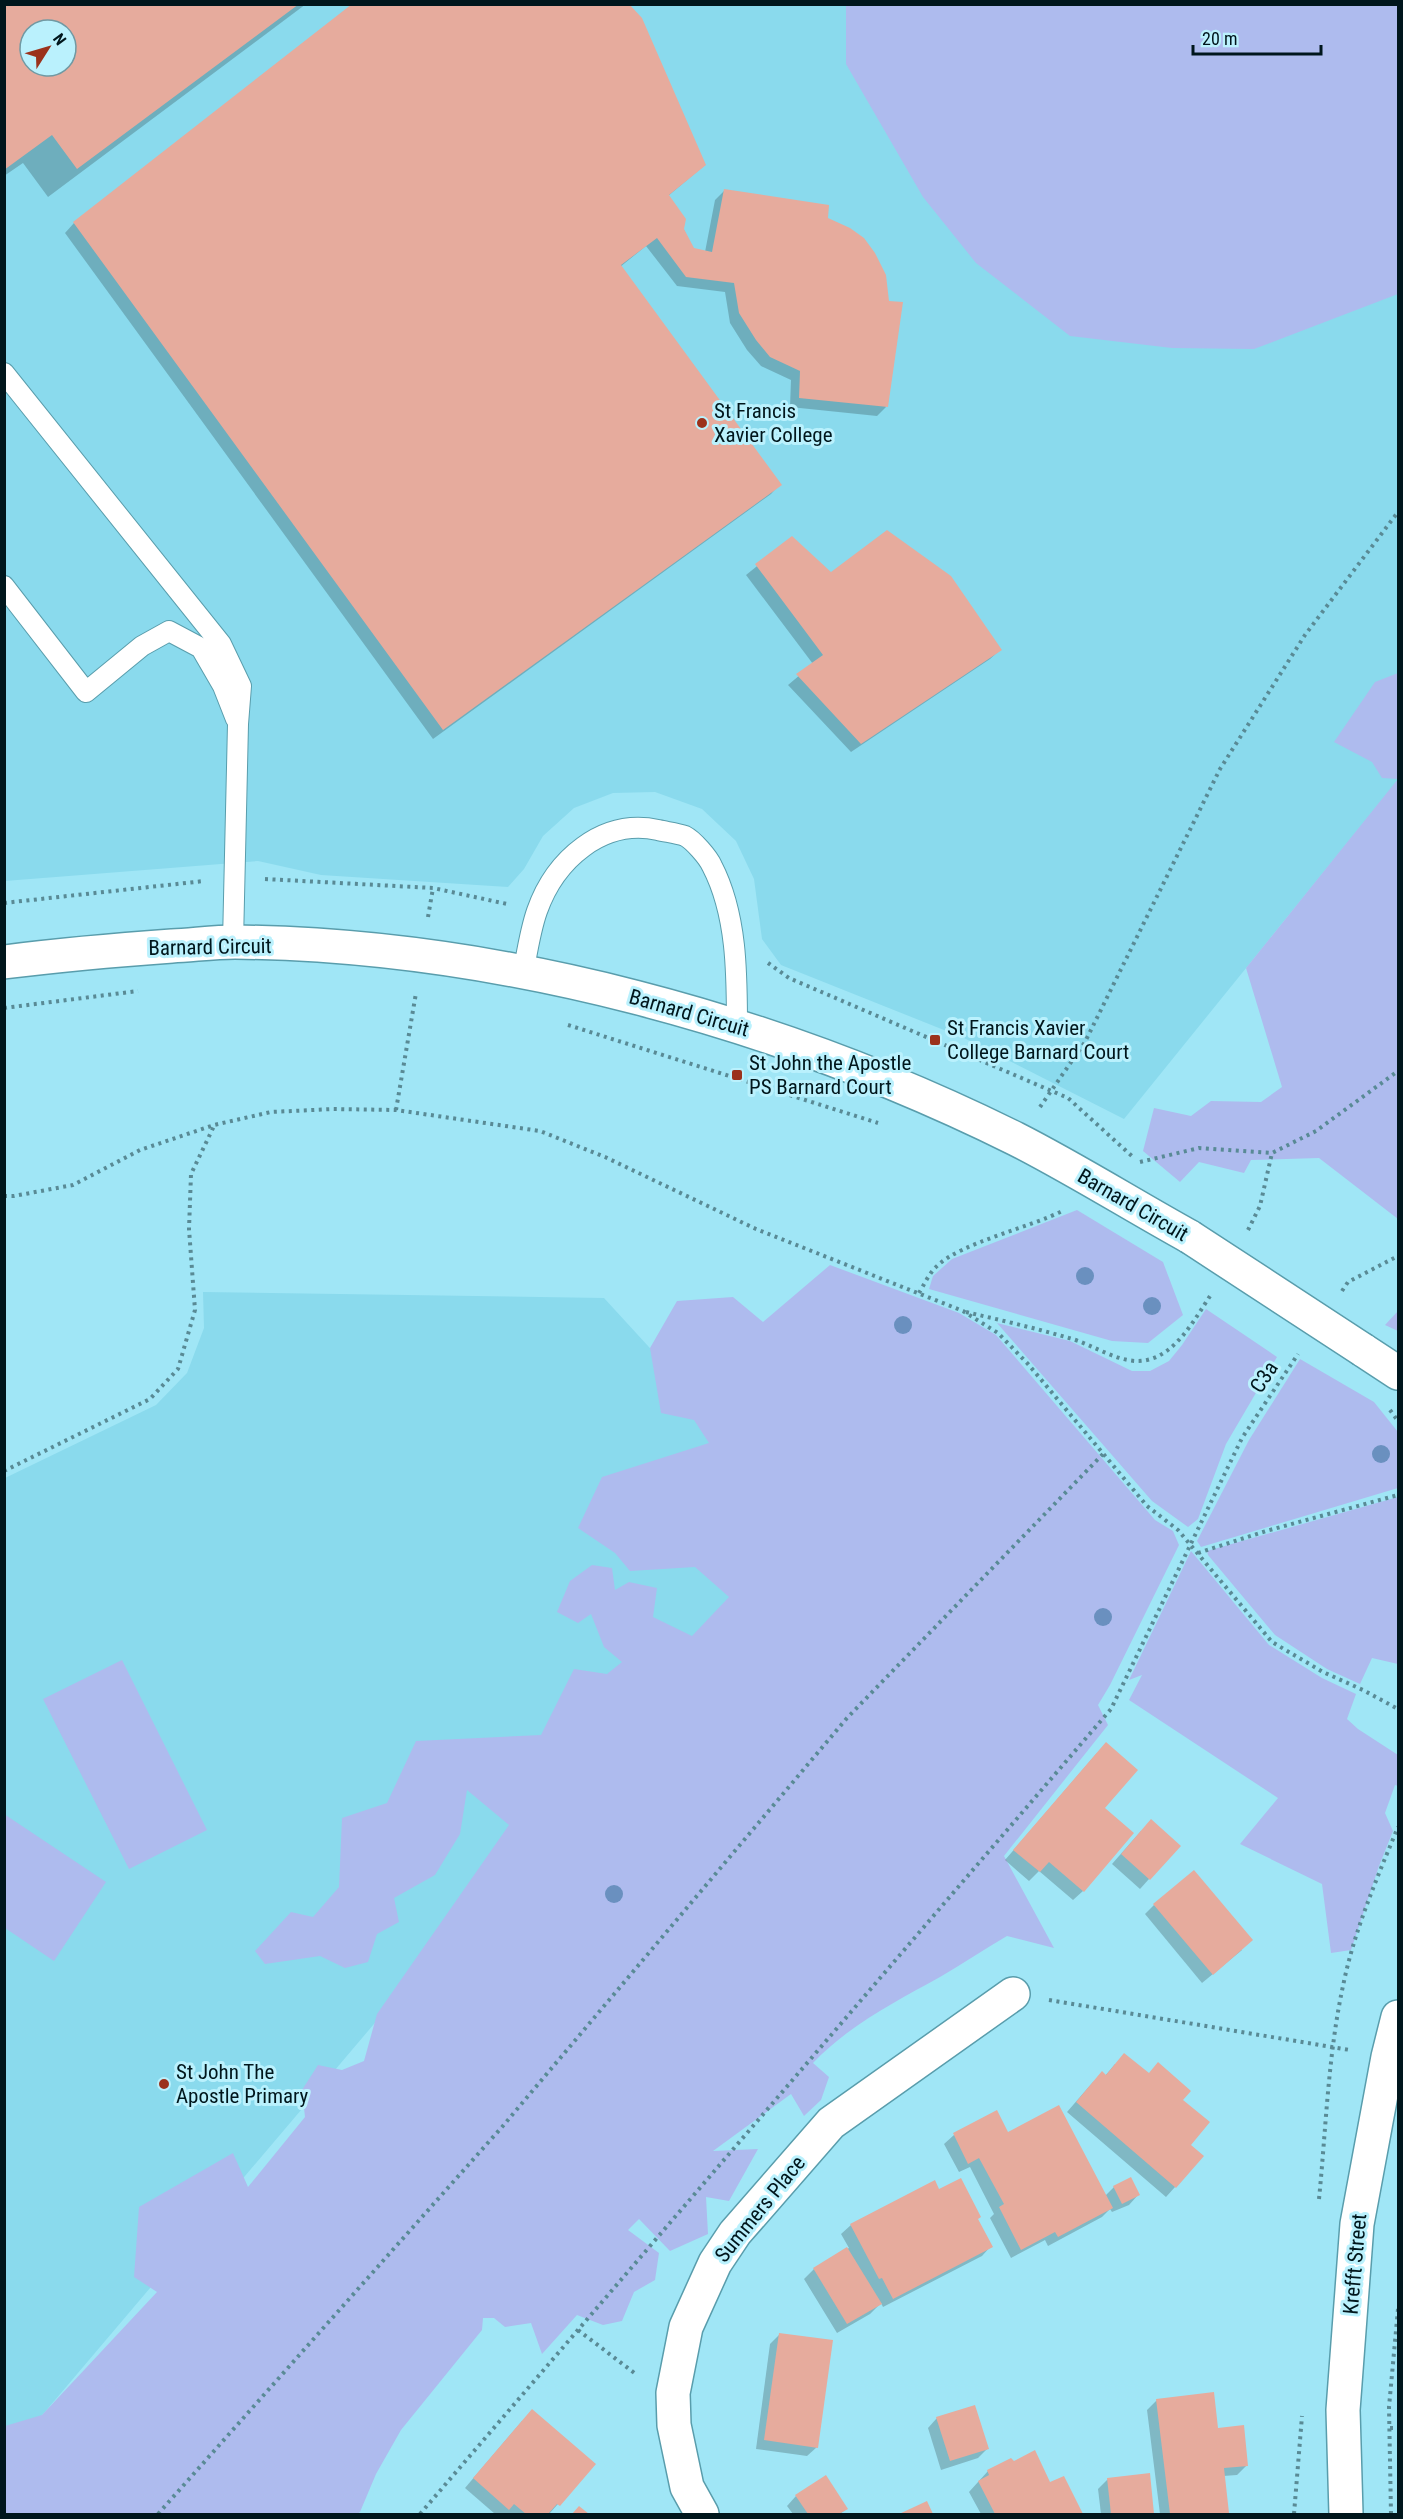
<svg xmlns="http://www.w3.org/2000/svg" width="1403" height="2519" viewBox="0 0 1403 2519" font-family="'Roboto Condensed',sans-serif">
<style>
.built{fill:#8adaed;fill-rule:evenodd}
.green{fill:#aebbee}
.shadow{fill:#0003;fill-rule:evenodd}
.building{fill:#e6ab9d;fill-rule:evenodd}
.lines{fill:none;stroke-linecap:round;stroke-linejoin:round}
.service-casing{stroke:#599dac;stroke-width:22}
.minor-casing{stroke:#599dac;stroke-width:36}
.tertiary-casing{stroke:#599dac;stroke-width:36}
.path{stroke:#598a95;stroke-width:4;stroke-dasharray:3 4.5;stroke-linecap:butt}
.service{stroke:#fff;stroke-width:20}
.minor{stroke:#fff;stroke-width:33}
.tertiary{stroke:#fff;stroke-width:33}
.minor-bridge-casing{stroke:#599dac;stroke-width:36;stroke-linecap:butt}
.minor-bridge{stroke:#fff;stroke-width:33}
.tree{fill:#6a90bf}
.poi-dot{fill:#9b321c;stroke:#baf1fd;stroke-width:2}
.labels{text-anchor:middle;stroke-width:6;stroke-linejoin:round;paint-order:stroke}
.poi-label{font-size:21px;fill:#00161c;stroke:#baf1fd;text-anchor:start}
.street-label{font-size:21px;fill:#00161c;stroke:#baf1fd}
</style>
<rect width="100%" height="100%" fill="#a0e6f6"/>
<g class="built">
<path d="M5,5H1398V780L1124,1119L964,1038L781,965L762,939L754,879L736,841L702,809L655,792L613,793L574,808L543,836L524,869L508,887L321,875L258,861L5,881ZM30,30H66V66H30Z"/>
<path d="M203,1292L604,1298L826,1540L642,1708L5,2459V1478L156,1405L187,1373L204,1328Z"/>
</g>
<g class="green">
<path d="M846,5H1398V294L1254,349L1172,348L1070,336L976,263L923,197L846,64Z"/>
<path d="M1398,673V1219L1319,1158L1251,1160L1244,1173L1199,1162L1180,1182L1143,1151L1154,1108L1191,1116L1211,1101L1261,1102L1282,1087L1246,968L1398,779L1382,778L1372,762L1334,742L1375,682Z"/>
<path d="M1077,1210L1163,1262L1183,1315L1148,1343L1112,1341L929,1289L933,1276L952,1259Z"/>
<path d="M830,1265L959,1313L996,1335L1155,1520L1173,1531L1179,1545L1110,1685L1098,1705L1108,1725L1004,1856L1054,1948L1007,1936C985,1949 962,1964 940,1977C895,2002 849,2025 813,2063L829,2077L821,2100L804,2116L791,2094L713,2151L758,2149L729,2201L706,2197L708,2234L670,2251L639,2219L628,2230L659,2253L655,2280L634,2292L622,2321L603,2325L577,2315L542,2354L531,2323L505,2327L494,2318H483L482,2330L401,2430L376,2474L360,2512L357,2514H5V2426L42,2415L157,2292L134,2277L139,2207L233,2153L248,2187L305,2117L302,2090L318,2065L342,2070L364,2061L377,2014L509,1825L467,1790L460,1834L435,1875L394,1898L399,1922L377,1934L368,1962L345,1968L320,1956L265,1964L255,1951L291,1912L313,1917L339,1887L342,1818L387,1803L416,1741L541,1735L574,1669L607,1674L622,1662L604,1647L591,1614L578,1623L557,1612L570,1581L592,1565L612,1568L615,1590L629,1582L657,1588L653,1617L692,1636L729,1597L695,1567L630,1571L615,1553L578,1528L602,1477L709,1443L694,1420L661,1413L650,1348L677,1301L733,1297L763,1322Z"/>
<path d="M1206,1309L1277,1357L1226,1444L1198,1519L1188,1527L1152,1501L997,1323L1070,1341L1132,1371H1150L1169,1361L1182,1345Z"/>
<path d="M1398,1311V1331L1385,1325Z"/>
<path d="M1300,1359L1374,1402L1398,1432V1488L1201,1547L1197,1541L1249,1440Z"/>
<path d="M1398,1497V1664L1372,1658L1360,1684L1327,1669L1275,1635L1208,1555L1207,1551Z"/>
<path d="M1191,1551L1269,1645L1322,1678L1356,1694L1347,1719L1358,1729L1398,1755V1786L1395,1785L1385,1813L1393,1831L1379,1866L1351,1950L1331,1953L1322,1884L1240,1844L1278,1798L1129,1700L1142,1675L1129,1680Z"/>
<path d="M122,1660L207,1830L129,1869L43,1699Z"/>
<path d="M4,1814L106,1882L54,1961L5,1928Z"/>
</g>
<g class="shadow">
<path d="M4,4H306L48,197L23,163L4,176ZM30,30H66V66H30Z"/>
<path d="M705,165L668,196L693,249L705,252L715,200L725,190L826,219L886,407L877,416L790,407L791,380L761,366L747,350L730,323L725,292L677,286L646,246L620,267L780,484L771,494L433,739L65,233L74,223Z"/>
<path d="M792,538L831,574L1000,650L990,659L851,752L788,685L813,664L746,575Z"/>
<path d="M1097,1753L1083,1891L1073,1900L1039,1871L1029,1881L1005,1860Z"/>
<path d="M1141,1831L1149,1879L1140,1889L1112,1864Z"/>
<path d="M1154,1905L1242,1950L1202,1983L1145,1914Z"/>
<path d="M1115,2064L1188,2145L1175,2187L1166,2197L1067,2112L1093,2082L1105,2076Z"/>
<path d="M996,2112L1007,2134L1105,2196L1114,2187L1130,2179L1138,2195L1129,2205L1112,2212L1110,2209L1102,2217L1048,2246L1045,2240L1011,2258L990,2218L994,2214L970,2167L959,2172L944,2144L954,2135Z"/>
<path d="M938,2191L977,2219L991,2246L982,2256L883,2307L881,2303L870,2314L837,2333L804,2279L814,2269L849,2248L841,2234L851,2225Z"/>
<path d="M779,2335L817,2447L807,2456L756,2449L770,2344Z"/>
<path d="M1157,2400L1217,2429L1247,2465L1237,2475L1223,2476L1227,2512L1225,2514H1160L1147,2410Z"/>
<path d="M937,2418L987,2449L978,2458L941,2470L928,2428Z"/>
<path d="M522,2421L594,2464L549,2514H495L465,2488Z"/>
<path d="M988,2471L1050,2484L1063,2478L1082,2514H981L969,2492Z"/>
<path d="M1148,2475L1153,2514H1101L1098,2489L1108,2479Z"/>
<path d="M796,2496L846,2509L840,2514H793L787,2506Z"/>
</g>
<g class="building">
<path d="M4,4H299L77,169L52,135L4,170ZM30,30H66V66H30Z"/>
<path d="M352,4H629L642,18L706,165L669,195L686,219L684,229L694,248L712,252L724,189L829,205L828,218L850,228L864,238L875,253L886,275L889,301L903,302L888,407L799,398L800,371L770,357L756,340L739,313L734,283L686,277L657,238L621,265L782,485L443,730L73,222Z"/>
<path d="M887,530L951,576L1002,650L861,744L796,674L823,655L755,564L792,536L831,572Z"/>
<path d="M1106,1742L1138,1770L1105,1808L1134,1833L1084,1892L1049,1862L1040,1872L1013,1850Z"/>
<path d="M1151,1819L1181,1846L1150,1880L1121,1854Z"/>
<path d="M1194,1870L1253,1940L1213,1975L1153,1904Z"/>
<path d="M1124,2053L1149,2073L1158,2062L1191,2091L1183,2100L1210,2122L1191,2145L1204,2156L1176,2188L1076,2102L1102,2071L1106,2075Z"/>
<path d="M1059,2105L1113,2208L1058,2237L1055,2232L1021,2250L999,2207L1004,2204L979,2158L968,2164L953,2133L997,2110L1008,2132Z"/>
<path d="M1131,2177L1140,2195L1122,2204L1113,2186Z"/>
<path d="M961,2178L981,2217L978,2219L993,2247L893,2299L882,2278L879,2279L850,2224L935,2180L939,2189Z"/>
<path d="M847,2247L882,2304L847,2324L813,2268Z"/>
<path d="M779,2333L833,2340L818,2448L764,2440Z"/>
<path d="M1214,2392L1218,2428L1244,2425L1248,2466L1224,2468L1229,2513L1170,2514L1156,2399Z"/>
<path d="M975,2405L989,2449L950,2461L936,2417Z"/>
<path d="M532,2409L596,2464L560,2506L557,2504L548,2514H526L514,2504L509,2510L473,2478Z"/>
<path d="M1035,2450L1050,2482L1064,2476L1083,2514H995L978,2481L989,2475L987,2470L1011,2458L1014,2461Z"/>
<path d="M1150,2473L1154,2514H1111L1107,2478Z"/>
<path d="M826,2475L848,2509L839,2514H808L795,2495Z"/>
<path d="M927,2501L933,2514H899Z"/>
<path d="M579,2506L589,2514H572Z"/>
</g>
<g class="lines">
<defs>
<g id="service">
<path d="M4,373L221,644L241,686L238,724L233,942"/>
<path d="M4,586L86,692L142,646L169,631L201,648L223,686L236,719"/>
<path d="M523,974C527,953 530,931 537,911C555,860 602,818 658,830C666,832 676,833 685,836C693,840 708,857 712,866C737,914 737,974 737,1027"/>
</g>
<g id="minor">
<path d="M4,962C60,955 116,950 172,946C193,945 214,942 235,942C501,945 778,1021 1016,1139C1075,1169 1132,1205 1190,1237"/>
<path d="M1363,1350L1398,1373"/>
<path d="M702,2514L687,2487L674,2425L673,2393L686,2327L715,2263L735,2233L831,2123L1013,1994"/>
</g>
<path id="tertiary" d="M1346,2514L1343,2410L1357,2224L1388,2057L1398,2017"/>
</defs>
<use href="#service" class="service-casing"/>
<use href="#minor" class="minor-casing"/>
<use href="#tertiary" class="tertiary-casing"/>
<g class="path">
<path d="M265,879L433,888L507,904"/>
<path d="M4,903L204,881"/>
<path d="M428,917L433,888"/>
<path d="M768,963L789,978L1068,1098L1134,1158"/>
<path d="M4,1008L138,991"/>
<path d="M568,1025L878,1123"/>
<path d="M1040,1107L1085,1042L1220,769L1305,635L1398,512"/>
<path d="M396,1110L416,993"/>
<path d="M1140,1162L1199,1148L1272,1153L1316,1131L1398,1071"/>
<path d="M4,1196H14L73,1185L140,1150L214,1125L271,1112L333,1109L396,1110L540,1131L605,1157L756,1229L963,1311L998,1333L1028,1364L1147,1506L1178,1530L1272,1642L1323,1672L1363,1690L1398,1709"/>
<path d="M1248,1230L1260,1206L1272,1153"/>
<path d="M1342,1291L1348,1282L1398,1256"/>
<path d="M919,1293C924,1285 929,1273 937,1266C962,1242 1030,1228 1064,1210"/>
<path d="M966,1312C1000,1320 1035,1328 1069,1338C1093,1344 1121,1366 1147,1360C1176,1354 1195,1319 1210,1296"/>
<path d="M1390,1410L1398,1421"/>
<path d="M4,1471L150,1399L178,1369L195,1310L189,1229L191,1174L214,1126"/>
<path d="M1198,1553L1266,1531L1398,1495"/>
<path d="M1049,2000L1350,2050"/>
<path d="M1319,2199C1326,2129 1328,2055 1343,1986C1354,1931 1377,1878 1398,1827"/>
<path d="M578,2330L637,2375"/>
<path d="M1390,2428H1398"/>
<path d="M158,2514L502,2127L847,1718L1103,1454"/>
<path d="M420,2514L1111,1709L1242,1438L1298,1354"/>
<path d="M1294,2514L1302,2416"/>
<path d="M1391,2514L1389,2407L1398,2309"/>
</g>
<use href="#service" class="service"/>
<use href="#minor" class="minor"/>
<use href="#tertiary" class="tertiary"/>
<defs>
<path id="minor-bridge" d="M1190,1237L1363,1350"/>
</defs>
<use href="#minor-bridge" class="minor-bridge-casing"/>
<use href="#minor-bridge" class="minor-bridge"/>
</g>
<g class="tree">
<circle cx="1085" cy="1276" r="9"/>
<circle cx="1152" cy="1306" r="9"/>
<circle cx="903" cy="1325" r="9"/>
<circle cx="1381" cy="1454" r="9"/>
<circle cx="1103" cy="1617" r="9"/>
<circle cx="614" cy="1894" r="9"/>
</g>
<g class="poi-dot">
<circle cx="702" cy="423" r="6"/>
<rect x="929" y="1034" width="12" height="12" rx="3"/>
<rect x="731" y="1069" width="12" height="12" rx="3"/>
<circle cx="164" cy="2084" r="6"/>
</g>
<g class="labels">
<g class="poi-label">
<text x="714" y="418">St Francis<tspan x="714" dy="24">Xavier College</tspan></text>
<text x="947" y="1035">St Francis Xavier<tspan x="947" dy="24">College Barnard Court</tspan></text>
<text x="749" y="1070">St John the Apostle<tspan x="749" dy="24">PS Barnard Court</tspan></text>
<text x="176" y="2079">St John The<tspan x="176" dy="24">Apostle Primary</tspan></text>
</g>
<g class="street-label">
<text transform="translate(210 947) rotate(-1)" y="7">Barnard Circuit</text>
<text transform="translate(689 1013) rotate(16)" y="7">Barnard Circuit</text>
<text transform="translate(1133 1205) rotate(30)" y="7">Barnard Circuit</text>
<text transform="translate(1264 1377) rotate(-57)" y="7">C3a</text>
<text transform="translate(760 2209) rotate(-51)" y="7">Summers Place</text>
<text transform="translate(1355 2264) rotate(-85)" y="7">Krefft Street</text>
</g>
</g>
<rect width="1403" height="2519" fill="none" stroke="#00161c" stroke-width="12"/>
<g transform="translate(48 48) rotate(53)"><circle r="28" fill="#baf1fd" stroke="#7099a3" stroke-width="1.5"/>
<path d="M0-4.5L10 22L0 15L-10 22Z" fill="#9b321c"/>
<text y="-9" font-size="16" font-weight="bold" text-anchor="middle" fill="#00161c">N</text>
</g>
<path d="M1193 45v9h128v-9" fill="none" stroke="#00161c" stroke-width="3"/>
<text x="1202" y="45" font-size="18" fill="#00161c" stroke="#baf1fd" stroke-width="4.5" paint-order="stroke">20 m</text>
</svg>
